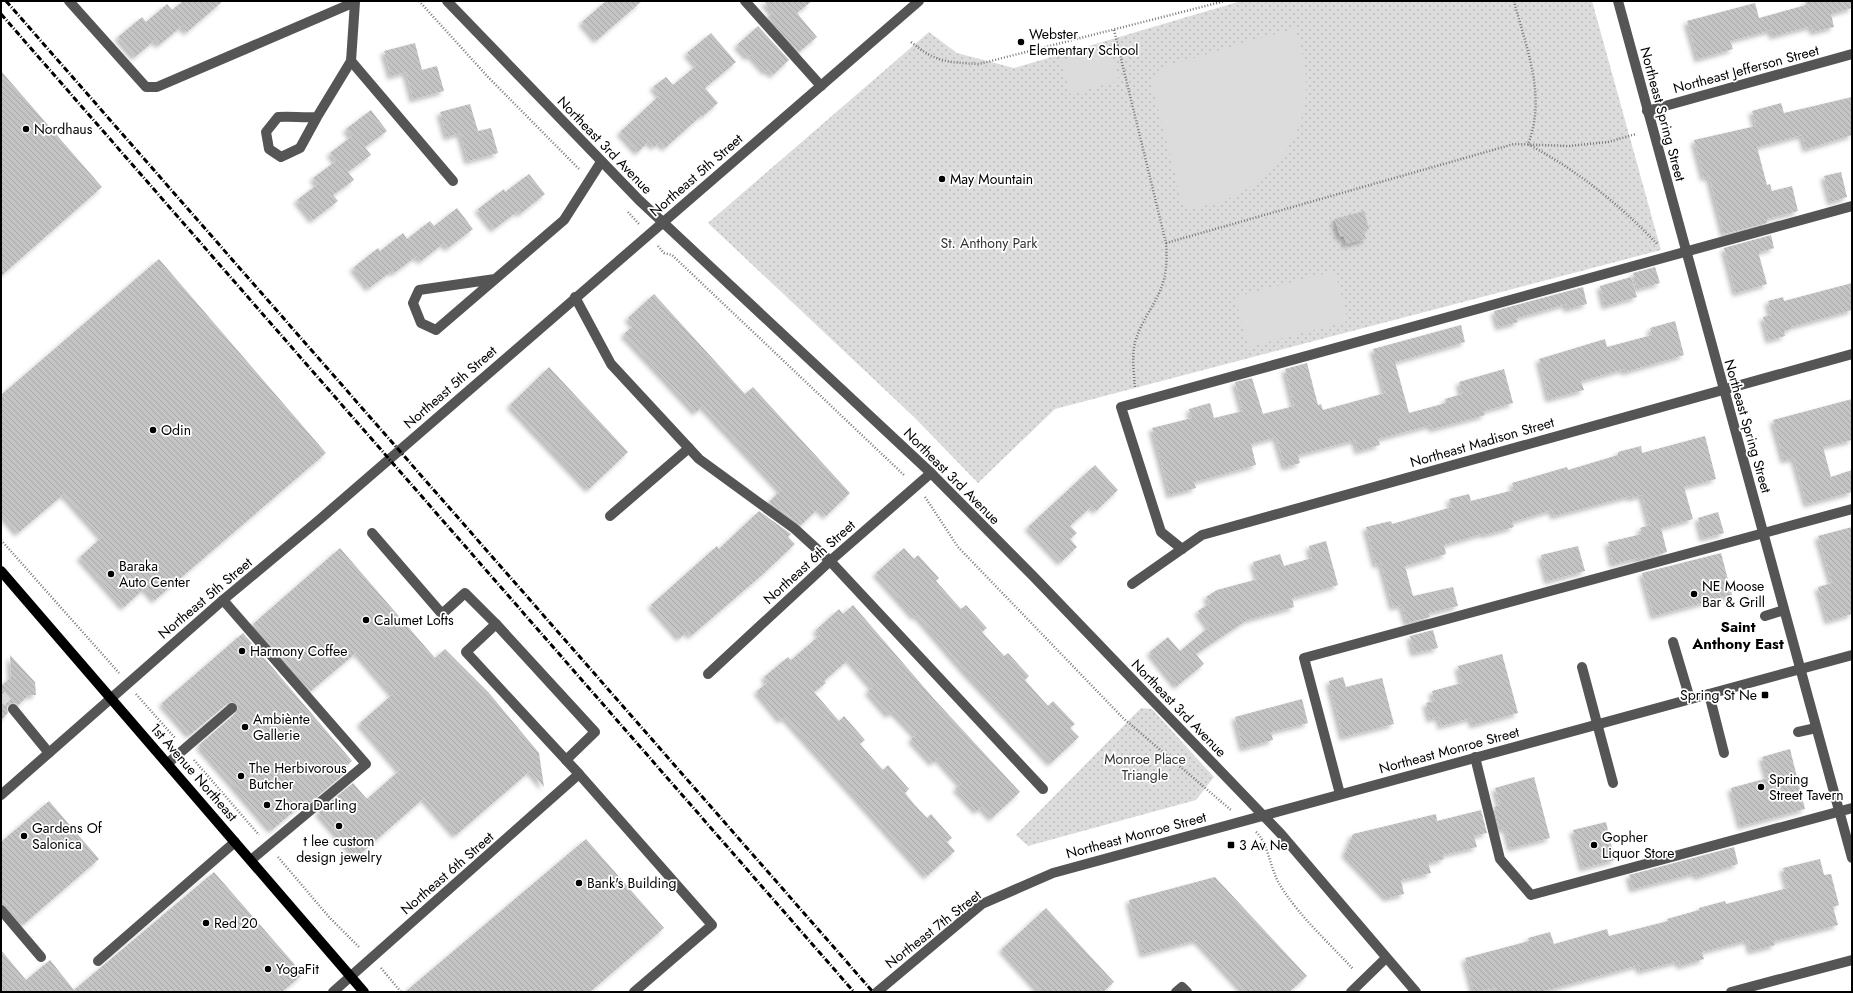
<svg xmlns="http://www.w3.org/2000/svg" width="1853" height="993" viewBox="0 0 1853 993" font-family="Jost,sans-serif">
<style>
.grass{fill:url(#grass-dots)}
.pitch{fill:#dcdcdc}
.building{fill:url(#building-back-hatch);filter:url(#shadow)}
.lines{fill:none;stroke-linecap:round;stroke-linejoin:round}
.minor-tunnel{stroke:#d9d9d9;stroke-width:10;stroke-dasharray:10 5;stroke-linecap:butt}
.path{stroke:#777;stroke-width:2.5;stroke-dasharray:1 2;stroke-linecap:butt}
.minor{stroke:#555;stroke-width:10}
.major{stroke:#000;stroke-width:10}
.rail{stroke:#000;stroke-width:3;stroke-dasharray:6 2 1 2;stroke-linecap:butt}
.poi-dot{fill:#000;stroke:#fff;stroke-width:1.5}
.labels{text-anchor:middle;stroke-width:3.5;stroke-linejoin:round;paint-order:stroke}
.poi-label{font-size:14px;fill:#000;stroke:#fff;text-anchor:start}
.street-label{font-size:14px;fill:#000;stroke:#fff}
.park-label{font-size:14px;fill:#333;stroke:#fff}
.neighbourhood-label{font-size:15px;font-weight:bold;fill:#000;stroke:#fff}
</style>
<defs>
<pattern id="grass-dots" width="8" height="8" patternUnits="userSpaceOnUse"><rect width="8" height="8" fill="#dcdcdc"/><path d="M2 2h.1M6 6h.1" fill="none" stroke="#bbb" stroke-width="1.8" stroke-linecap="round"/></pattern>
<pattern id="building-back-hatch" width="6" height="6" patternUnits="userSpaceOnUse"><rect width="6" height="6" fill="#c4c4c4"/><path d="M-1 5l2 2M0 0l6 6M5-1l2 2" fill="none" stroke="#a7a7a7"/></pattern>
<filter id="shadow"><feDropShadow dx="-3.5" dy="3.5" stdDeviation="2" flood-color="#0004"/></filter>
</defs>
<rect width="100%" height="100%" fill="#fff"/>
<g class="grass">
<path d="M1241,1H1592L1661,250L1055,409L978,483L915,418L708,223L929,32L957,53L1014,68Z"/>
<path d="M1141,708L1152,709L1214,777L1196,800L1028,846L1016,835Z"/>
</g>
<g class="pitch">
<path d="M1295,28C1299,43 1305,60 1306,76C1311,132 1274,181 1223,201C1211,205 1197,207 1184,209L1151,82L1160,68Z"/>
<path d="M1109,47L1119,81L1070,94L1061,60Z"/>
<path d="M1335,271L1348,321L1248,347L1235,297Z"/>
</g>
<g class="building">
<path d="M183,1H223L187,32L182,26L159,45L155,40L135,57L118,37L142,17L146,22L167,4L172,10Z"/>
<path d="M606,1H642L597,40L582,22Z"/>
<path d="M764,1H812L797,13L817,37L799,52L768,17L773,13Z"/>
<path d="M1805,1H1852V8L1831,14L1834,27L1813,32L1812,26L1773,36L1771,30L1730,41L1733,49L1698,59L1687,21L1755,3L1759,18L1806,5Z"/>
<path d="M758,26L789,60L773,75L768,70L766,72L751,55L748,57L737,45Z"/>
<path d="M711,33L736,62L705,88L718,103L703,116L702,115L665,148L660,142L654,147L649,141L638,152L620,132L660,95L653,87L666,77L673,85L697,65L687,53Z"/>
<path d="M415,43L422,70L437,66L444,91L413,99L406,72L391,76L384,51Z"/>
<path d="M1,71L102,187L1,276Z"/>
<path d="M1852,97V135L1806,149L1802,135L1757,147L1767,185L1770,184L1772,191L1792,186L1798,211L1767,219V223L1724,234L1709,176L1704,178L1694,140L1756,126L1752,111L1781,103L1784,113Z"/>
<path d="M470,104L478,131L491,128L498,153L468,161L460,133L447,137L440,112Z"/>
<path d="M371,110L387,131L365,147L371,155L348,172L354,180L333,195L338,201L313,220L297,200L318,184L313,178L336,161L330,153L352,136L346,129Z"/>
<path d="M1841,172L1847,197L1831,202L1824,176Z"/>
<path d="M529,174L545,194L520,214L518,211L494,229L478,209L504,189L505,192Z"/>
<path d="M457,208L473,229L448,248L444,243L421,261L417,256L394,273L392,271L369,288L353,268L378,248L380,251L403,233L407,239L430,221L434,226Z"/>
<path d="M1364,211L1369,229L1363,230L1366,239L1346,244L1344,236L1340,237L1335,219Z"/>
<path d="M1771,235L1774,248L1760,252L1759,255L1767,284L1736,293L1724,248Z"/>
<path d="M159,259L326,453L155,600L145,588L124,607L80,557L102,537L64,494L18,533L1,513V395Z"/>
<path d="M1655,267L1660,283L1637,289L1633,273Z"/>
<path d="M1631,277L1637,297L1605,306L1600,286Z"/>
<path d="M1852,283V310L1791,327V329L1784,331L1785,336L1769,340L1763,317L1771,315L1768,301L1783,297L1784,301Z"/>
<path d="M1583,287L1587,304L1567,309L1566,304L1517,318L1518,322L1499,327L1494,311Z"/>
<path d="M654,294L745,394L753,387L850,493L826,516L819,508L801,525L769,502L781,490L703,406L696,412L624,334L634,325L628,318Z"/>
<path d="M1675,321L1684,355L1625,372L1624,369L1581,381L1584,390L1549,399L1539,359L1605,339L1607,347L1652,335L1650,328Z"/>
<path d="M1461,325L1465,342L1395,362L1409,413L1446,403L1445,399L1462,394L1459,382L1504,369L1513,403L1484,411L1485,415L1433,429L1431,425L1378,439L1380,445L1358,451L1355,440L1298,455L1300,463L1285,467L1276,437L1251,444L1256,465L1194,482L1196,488L1170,495L1152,428L1192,418L1189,409L1210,403L1214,418L1243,411L1235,382L1252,378L1263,414L1294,406L1285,369L1307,363L1318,405L1321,404L1323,410L1385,393L1373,349Z"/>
<path d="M549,367L628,452L589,489L510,405Z"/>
<path d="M1852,399V440L1823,447L1831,477L1852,470V492L1807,504L1794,458L1784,460L1773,420Z"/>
<path d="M1705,436L1716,479L1684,487L1693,519L1661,528L1667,552L1639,560L1638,558L1613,564L1608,542L1642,534L1640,528L1650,525L1642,495L1631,498L1630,496L1554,516L1552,510L1512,522L1514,527L1484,535V533L1444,545L1446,554L1405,566L1413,596L1453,587L1458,606L1429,613L1430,617L1407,623L1402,605L1393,607L1381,563L1376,565L1366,527L1391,521L1392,524L1452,507L1449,499L1469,494L1471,501L1514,490L1512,483L1567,467L1568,470L1618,455V452L1641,446L1642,453Z"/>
<path d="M1095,465L1118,490L1096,511L1092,506L1070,526L1077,533L1070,539L1077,547L1061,562L1028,527Z"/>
<path d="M759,511L791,534L788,537L795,544L762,575L691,636L687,631L680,638L651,605L717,546L719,549Z"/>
<path d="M1718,512L1724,533L1703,538L1698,518Z"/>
<path d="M1852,527V614L1828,621L1818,587L1832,583L1818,536Z"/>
<path d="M1326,541L1338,585L1292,598L1294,607L1247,620L1196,654L1204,664L1177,686L1150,652L1168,637L1180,651L1209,627L1198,611L1210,603L1206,597L1217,590L1258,579L1253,562L1280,554L1284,566L1312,558L1309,546Z"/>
<path d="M1578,546L1585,571L1548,581L1541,555Z"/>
<path d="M340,548L435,658L445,649L489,693L539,753L544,787L530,771L456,835L424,798L357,857L318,812L353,783L367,799L400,770L360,723L393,694L357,652L311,691L253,624Z"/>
<path d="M904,548L914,559L918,555L939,578L936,581L961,609L966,605L987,628L982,632L1004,656L1008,653L1029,676L1025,680L1048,706L1053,701L1075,724L1070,728L1079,737L1051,763L966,672L917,615L915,617L876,573Z"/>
<path d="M1721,553L1732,595L1654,616L1642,573Z"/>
<path d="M853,605L935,700L1020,792L992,818L982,807L977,811L956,788L961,784L938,758L933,763L911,739L916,735L905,723L893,711L889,715L868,691L873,687L849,659L824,681L826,683L814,692L839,721L844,716L865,740L860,744L883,770L888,765L909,789L905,793L914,804L927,818L931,814L952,838L947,842L955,851L927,876L785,717L781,720L757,691L768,682L764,677L788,657L791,660L820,635L816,630L839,609L843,614Z"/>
<path d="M1433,630L1438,648L1414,653L1410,636Z"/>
<path d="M243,633L352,761L342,770L345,773L310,803L307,800L272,830L199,745L236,713L238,707L237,704L231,702L228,703L190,735L162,703Z"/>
<path d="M1502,654L1518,713L1473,725L1471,718L1441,726L1439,717L1430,719L1426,703L1434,701L1432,691L1462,683L1458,666Z"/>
<path d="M10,655L35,682L36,695H29L18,705L15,703L9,704L7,707L8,713L1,720V686L11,677Z"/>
<path d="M1343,677L1346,687L1382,678L1394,724L1343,737L1329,681Z"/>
<path d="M1302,699L1308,723L1271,732L1273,740L1243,748L1235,717Z"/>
<path d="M1790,749L1805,809L1741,826L1731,788L1768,778L1762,757Z"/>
<path d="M1534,777L1550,838L1511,848L1506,828L1500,830L1494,807L1500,805L1495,788Z"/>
<path d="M49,801L99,859L24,924L1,898V842Z"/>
<path d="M1481,810L1487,833L1474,836L1477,847L1443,855L1444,859L1428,863L1431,873L1401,880L1404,894L1387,898L1345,854L1353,834L1436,814L1437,821Z"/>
<path d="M1606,822L1615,860L1583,868L1573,830Z"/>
<path d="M586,839L664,928L590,992H405Z"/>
<path d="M1734,847L1738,864L1697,877L1696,873L1633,889L1629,875Z"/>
<path d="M1820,859L1824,875L1831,874L1839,905L1833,907L1838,925L1774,941L1775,945L1751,951L1748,940L1702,952L1704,959L1680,966L1679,961L1640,971L1639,965L1540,992H1496L1495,988L1474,992L1465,958L1529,941L1528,938L1550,932L1554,944L1607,929L1609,936L1668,921L1667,919L1699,910V908L1725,901L1726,904L1788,888L1783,868Z"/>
<path d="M214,872L303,974L282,992H1V950L26,980L50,960L74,990Z"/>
<path d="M1215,877L1307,976L1289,992H1245L1197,940L1143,954L1129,900Z"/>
<path d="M1046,908L1114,982L1103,992H1041L1002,949Z"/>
</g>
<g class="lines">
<path class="minor-tunnel" d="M1,695L13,709"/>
<g class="path">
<path d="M419,1L488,77L579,169"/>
<path d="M1514,1C1526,48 1547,96 1528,144C1578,171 1618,203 1657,244"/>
<path d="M1114,30L1166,243C1167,257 1167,272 1162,286C1155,305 1142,320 1136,339C1131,354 1134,372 1135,388"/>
<path d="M911,42C937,63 947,62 979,64L1225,1"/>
<path d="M628,212L639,224"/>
<path d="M1166,243L1514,144L1569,146L1608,142L1636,134"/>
<path d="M658,246L664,253L672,255L905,476"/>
<path d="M925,497L958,547L1123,718L1231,810"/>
<path d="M1,540L119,673"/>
<path d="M136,694L175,738"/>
<path d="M194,760L259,835"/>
<path d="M1256,832C1268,842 1270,869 1280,885C1299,916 1328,942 1353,969"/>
<path d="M278,857L329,917L360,948"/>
<path d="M381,968L401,992"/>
</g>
<g class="minor">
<path d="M69,1L146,87H157L355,2L351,61L317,117L300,148L281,157L269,149L266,132L278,117C291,116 303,118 317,117"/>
<path d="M447,1L639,200L931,473L1033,576L1281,834L1416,992"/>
<path d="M745,1L821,86"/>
<path d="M1618,1C1694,287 1774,572 1852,858"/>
<path d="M351,61L453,181"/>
<path d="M1647,111L1852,54"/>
<path d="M495,279L419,290L413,303L421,323L436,330L564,220L601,162"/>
<path d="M575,297L611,364L699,459L795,529L830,561L1043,789"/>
<path d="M610,516L689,448"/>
<path d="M372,533L442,614L465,593L496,624L466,652L579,774L712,925L634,992"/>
<path d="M1182,549L1161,532L1121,407L1852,206"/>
<path d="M1132,584L1202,535L1852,354"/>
<path d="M223,600L366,764L251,860"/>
<path d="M1765,616L1784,610"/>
<path d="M496,624L595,732L566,760"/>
<path d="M1673,642L1690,699"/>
<path d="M1582,667L1613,783"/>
<path d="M708,674L830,561L931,473"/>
<path d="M1709,694L1724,753"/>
<path d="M13,709L49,753"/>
<path d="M1798,732L1816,728"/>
<path d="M1475,757L1500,859L1531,895L1852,808"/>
<path d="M168,763L232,708"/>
<path d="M1340,794L1304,658L1852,509"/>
<path d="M1,795L223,600L319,520L919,1"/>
<path d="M1,910L41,957"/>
<path d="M98,961L235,842"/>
<path d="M333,992L579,774"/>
<path d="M877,992L982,904L1053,873L1852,655"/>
<path d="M1176,992L1182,987L1187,992"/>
<path d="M1351,992L1386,958"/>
<path d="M1731,992L1852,960"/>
</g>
<path class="major" d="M1,571L364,992"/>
<g class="rail">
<path d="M6,1L873,992"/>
<path d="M1,14L854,992"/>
</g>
</g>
<g class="poi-dot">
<circle cx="1021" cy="42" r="4"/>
<circle cx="26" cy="129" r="4"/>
<circle cx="942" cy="179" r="4"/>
<circle cx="153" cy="430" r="4"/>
<circle cx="111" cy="574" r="4"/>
<circle cx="1694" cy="594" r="4"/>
<circle cx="366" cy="620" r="4"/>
<circle cx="242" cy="651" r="4"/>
<rect x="1761" y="691" width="8" height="8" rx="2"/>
<circle cx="245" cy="727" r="4"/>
<circle cx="241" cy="776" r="4"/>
<circle cx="1761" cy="787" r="4"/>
<circle cx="267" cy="805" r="4"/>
<circle cx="339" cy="826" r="4"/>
<circle cx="24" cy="836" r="4"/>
<rect x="1227" y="841" width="8" height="8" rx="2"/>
<circle cx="1594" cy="845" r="4"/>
<circle cx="579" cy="883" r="4"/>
<circle cx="206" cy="923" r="4"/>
<circle cx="268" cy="969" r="4"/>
</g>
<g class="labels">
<g class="poi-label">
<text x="1029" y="39">Webster<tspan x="1029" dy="16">Elementary School</tspan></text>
<text x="34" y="134">Nordhaus</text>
<text x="950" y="184">May Mountain</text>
<text x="161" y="435">Odin</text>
<text x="119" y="571">Baraka<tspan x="119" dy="16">Auto Center</tspan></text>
<text x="1702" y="591">NE Moose<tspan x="1702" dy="16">Bar &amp; Grill</tspan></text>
<text x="374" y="625">Calumet Lofts</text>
<text x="250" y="656">Harmony Coffee</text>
<text x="1757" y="700" text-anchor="end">Spring St Ne</text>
<text x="253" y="724">Ambiènte<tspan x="253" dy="16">Gallerie</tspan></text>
<text x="249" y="773">The Herbivorous<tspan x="249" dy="16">Butcher</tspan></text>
<text x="1769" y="784">Spring<tspan x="1769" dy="16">Street Tavern</tspan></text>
<text x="275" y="810">Zhora Darling</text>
<text x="32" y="833">Gardens Of<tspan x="32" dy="16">Salonica</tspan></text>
<text x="1602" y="842">Gopher<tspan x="1602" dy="16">Liquor Store</tspan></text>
<text x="339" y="846" text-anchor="middle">t lee custom<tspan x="339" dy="16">design jewelry</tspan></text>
<text x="1239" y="850">3 Av Ne</text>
<text x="587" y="888">Bank's Building</text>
<text x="214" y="928">Red 20</text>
<text x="276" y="974">YogaFit</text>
</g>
<g class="street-label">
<text transform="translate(1746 69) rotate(-15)" y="5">Northeast Jefferson Street</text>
<text transform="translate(1663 114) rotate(75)" y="5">Northeast Spring Street</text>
<text transform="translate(605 145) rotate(46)" y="5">Northeast 3rd Avenue</text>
<text transform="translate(696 175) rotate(-41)" y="5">Northeast 5th Street</text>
<text transform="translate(450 387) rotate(-41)" y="5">Northeast 5th Street</text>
<text transform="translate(1748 426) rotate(74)" y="5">Northeast Spring Street</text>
<text transform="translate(1482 442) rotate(-16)" y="5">Northeast Madison Street</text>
<text transform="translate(952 476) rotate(45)" y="5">Northeast 3rd Avenue</text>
<text transform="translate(809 562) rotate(-42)" y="5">Northeast 6th Street</text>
<text transform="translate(205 598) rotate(-40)" y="5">Northeast 5th Street</text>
<text transform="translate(1179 708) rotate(46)" y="5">Northeast 3rd Avenue</text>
<text transform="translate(1449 750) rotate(-15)" y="5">Northeast Monroe Street</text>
<text transform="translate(194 772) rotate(49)" y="5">1st Avenue Northeast</text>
<text transform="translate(1136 835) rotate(-15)" y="5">Northeast Monroe Street</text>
<text transform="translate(447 873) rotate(-41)" y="5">Northeast 6th Street</text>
<text transform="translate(933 929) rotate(-38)" y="5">Northeast 7th Street</text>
</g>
<g class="park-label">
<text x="989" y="248">St. Anthony Park</text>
<text x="1145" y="764">Monroe Place<tspan x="1145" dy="16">Triangle</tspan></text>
</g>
<g class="neighbourhood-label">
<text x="1738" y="632">Saint<tspan x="1738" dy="17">Anthony East</tspan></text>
</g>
</g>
<rect width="1853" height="993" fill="none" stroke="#000000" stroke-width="4"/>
</svg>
